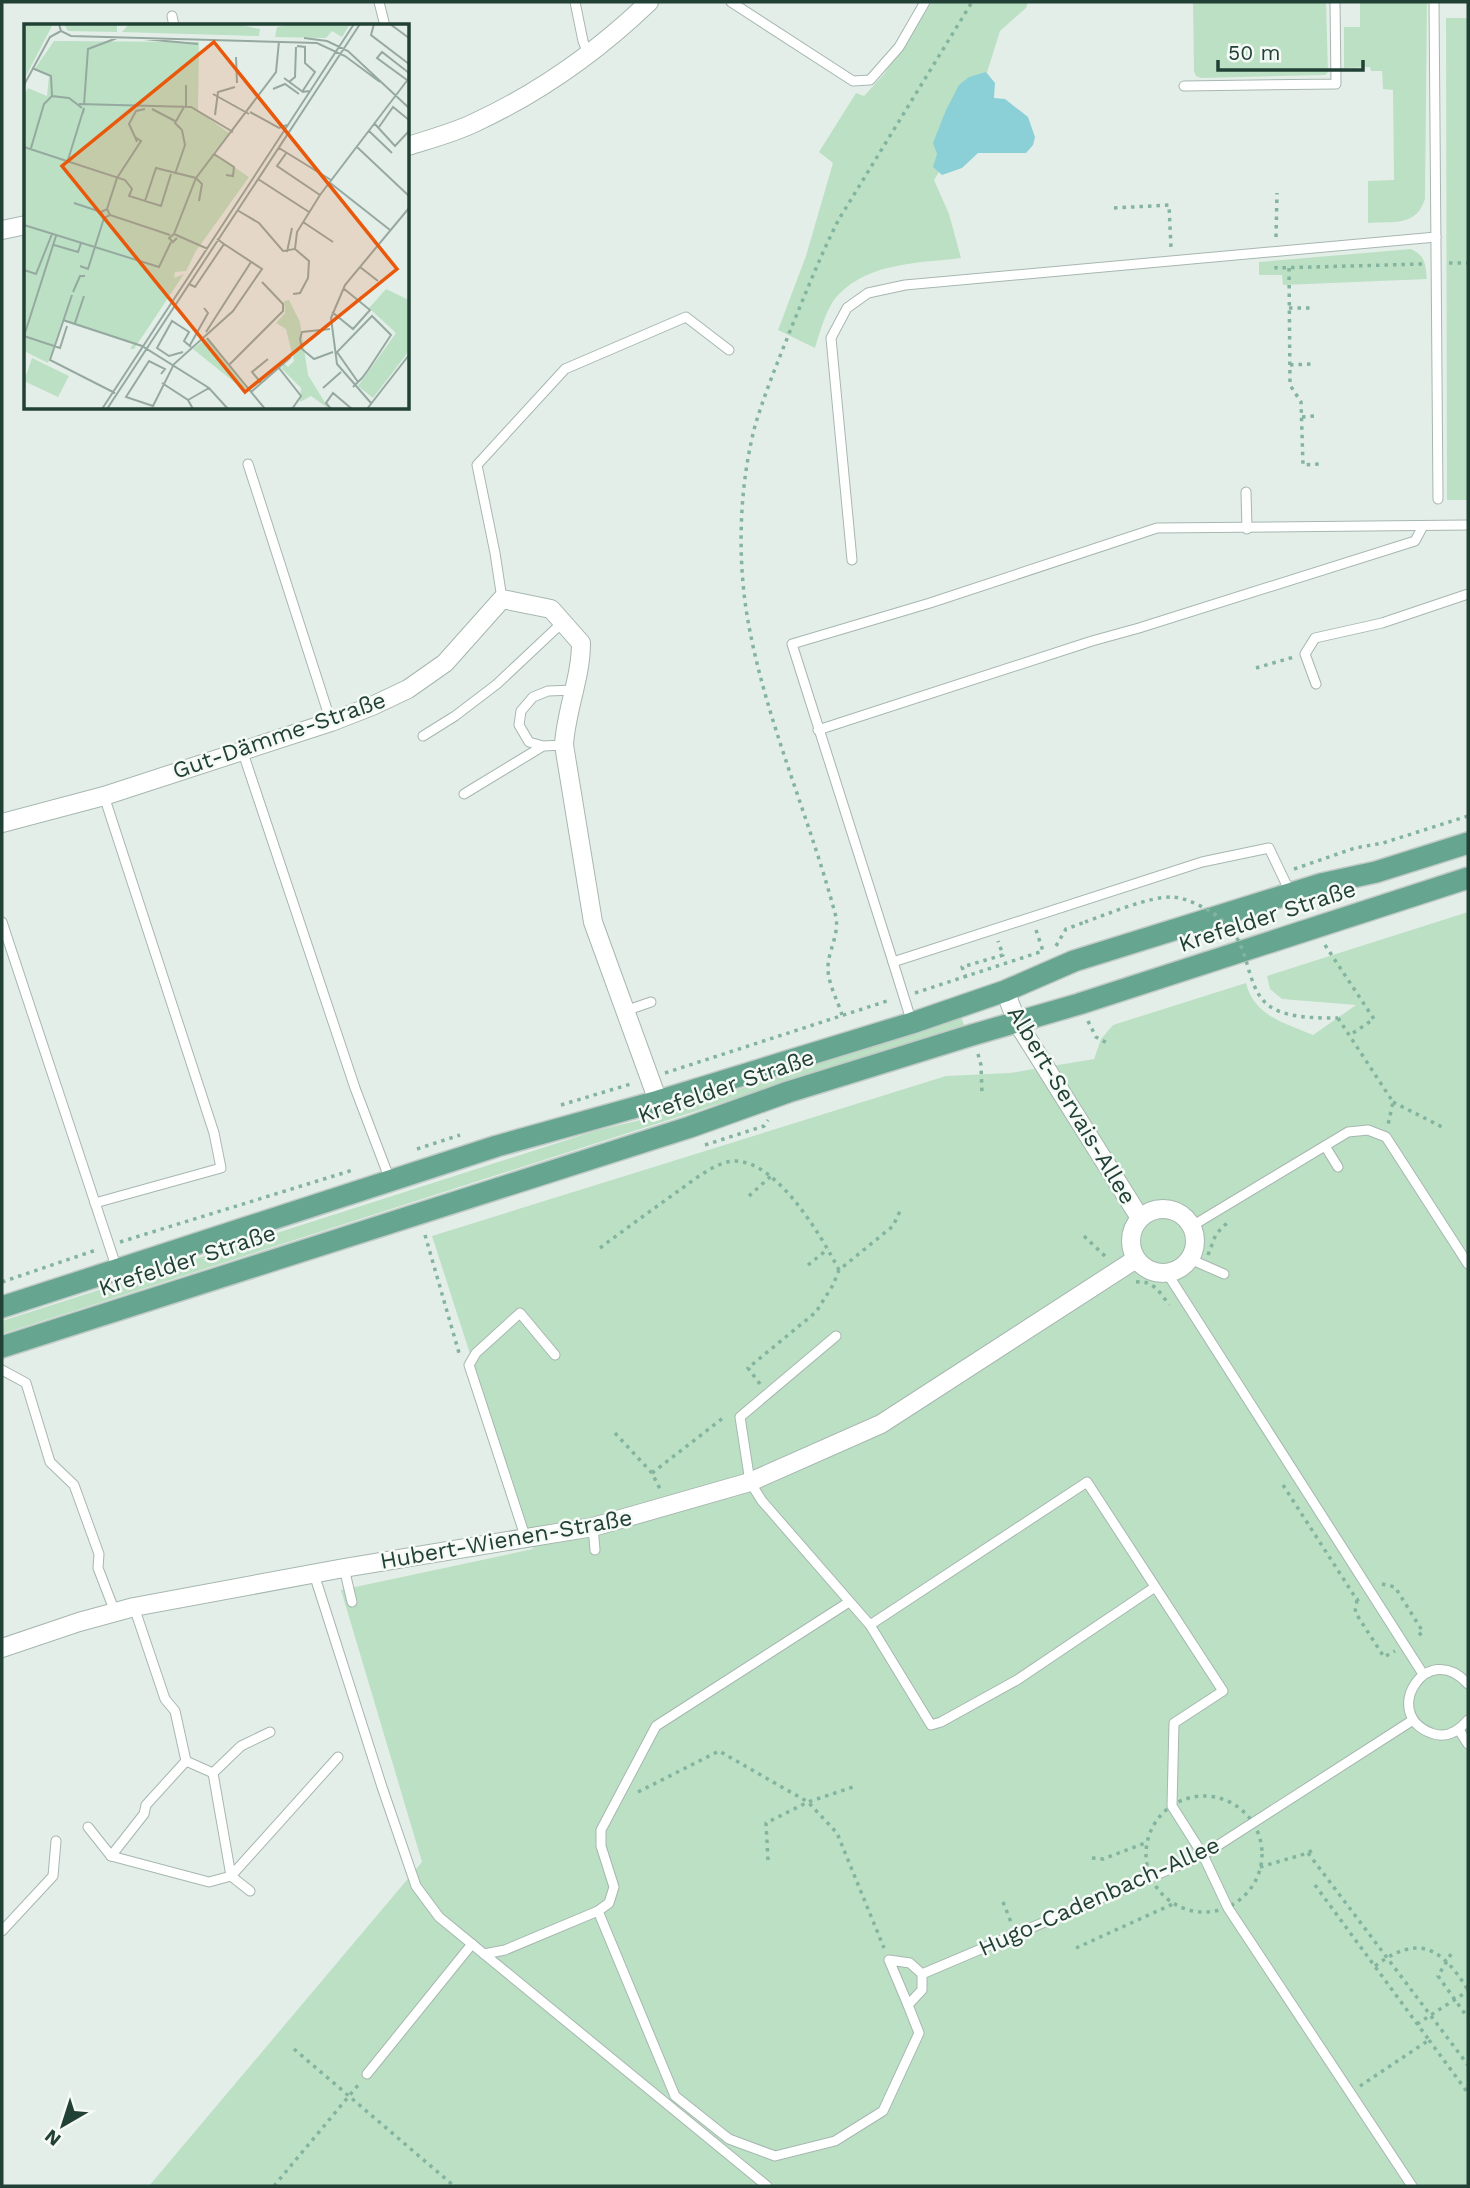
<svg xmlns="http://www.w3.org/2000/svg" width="1470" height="2188" viewBox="0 0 1470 2188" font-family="'Work Sans',sans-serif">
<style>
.green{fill:#bce0c3}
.water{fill:#8ad0d6}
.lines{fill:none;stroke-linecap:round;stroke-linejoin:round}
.service-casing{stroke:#a6b7b0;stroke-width:11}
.minor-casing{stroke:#a6b7b0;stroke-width:20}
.primary-casing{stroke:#c1cac7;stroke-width:24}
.path{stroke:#83b4a0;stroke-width:3.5;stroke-dasharray:3.5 5;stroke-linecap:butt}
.service{stroke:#fff;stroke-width:9}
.minor{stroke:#fff;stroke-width:18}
.primary{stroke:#66a691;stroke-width:21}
.path-bridge{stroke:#83b4a0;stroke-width:3.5;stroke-dasharray:3.5 5;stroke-linecap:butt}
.labels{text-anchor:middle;stroke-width:5;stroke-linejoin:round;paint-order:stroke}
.street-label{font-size:23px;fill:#224136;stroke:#f5faf7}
.inset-road{fill:none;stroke:#96a9a1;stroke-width:2}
.view{fill:#e8590c;fill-opacity:0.15;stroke:#e8590c;stroke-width:3.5}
.inset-edge{fill:none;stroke:#224136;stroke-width:3.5}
</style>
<rect width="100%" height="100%" fill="#e4eee9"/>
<g class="green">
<path d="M932,2H1028L1026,8L1000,31L972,120L934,180L949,214L961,258C920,263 871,262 839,294C827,306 820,332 815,348L778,330L806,256L833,163L819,152L856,93L864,96L884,74Z"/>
<path d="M1193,2H1326L1328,72L1325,75L1201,78L1196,76L1194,71Z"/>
<path d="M1360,2H1427L1425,199C1416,227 1394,221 1368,223V181L1394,180L1393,90L1383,89L1382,71H1371L1370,67L1344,68V27H1360Z"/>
<path d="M1446,18H1468V500H1447Z"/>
<path d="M1411,249C1426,256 1425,264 1427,279L1283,285L1282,275H1259V262Z"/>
<path d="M1468,912V2186H149L422,1862L341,1590L533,1549L432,1236L946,1076L1010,1073L1094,1059L1101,1039L1113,1025L1246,983C1254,1016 1285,1023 1313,1035L1356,1005L1282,999L1270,989L1267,976Z"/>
<path d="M961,1017L964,1025L2,1334V1321L595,1131L653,1117Z"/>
</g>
<path class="water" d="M986,72L995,83L994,98L1005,99L1028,117L1035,137L1033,145L1026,153H978L962,168L942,175L933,167L937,154L933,143L946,110L959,85L969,77Z"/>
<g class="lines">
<defs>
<g id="service">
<path d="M379,2L385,26"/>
<path d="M575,2L583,41L588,54"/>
<path d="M731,2L853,81L870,80L899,47L925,2"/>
<path d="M1434,2L1438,499"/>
<path d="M172,16L174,26"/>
<path d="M1184,86L1336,84L1335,2"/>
<path d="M248,464L331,722"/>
<path d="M1246,492L1247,529"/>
<path d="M852,560L831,338L847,308L868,293L905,285L1436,237"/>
<path d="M502,599L495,553L477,465L565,369L686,317L729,350"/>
<path d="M1316,684L1305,654L1315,638L1382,623L1468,594"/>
<path d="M818,730L1092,641L1139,628L1415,541L1423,526"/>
<path d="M423,736L455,716L497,684L564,621"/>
<path d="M543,746L529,742L519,725L521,711L533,697L548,691L575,690"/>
<path d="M242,750L355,1088L390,1180"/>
<path d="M464,794L543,746L564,745"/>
<path d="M2,922L117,1269"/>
<path d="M893,962L792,644L930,603L1157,528L1468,525"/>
<path d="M625,1011L651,1002"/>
<path d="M912,1023L893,962L1202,862L1269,848L1290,892"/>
<path d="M1325,1146L1338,1167"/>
<path d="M95,1203L221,1168L214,1133L104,796"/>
<path d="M1192,1226L1348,1132L1368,1130L1386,1137L1468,1264"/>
<path d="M1190,1259L1224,1274"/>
<path d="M1167,1273L1423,1674"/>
<path d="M836,1336L740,1417L750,1482L762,1501L870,1625L931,1725L941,1722L1017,1680L1155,1587"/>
<path d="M2,1370L26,1383L50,1462L74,1485L99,1554L98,1568L115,1612"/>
<path d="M593,1527L595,1550"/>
<path d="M526,1539L469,1365L476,1353L520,1313L555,1355"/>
<path d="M344,1568L352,1602"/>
<path d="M314,1574L382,1787L416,1886L439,1917L767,2186"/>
<path d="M134,1607L165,1699L175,1711L186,1761L213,1773L231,1876L250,1891"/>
<path d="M870,1625L1087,1482L1223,1691L1174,1723L1172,1806L1203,1855L1228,1908L1412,2186"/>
<path d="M1468,1684C1427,1638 1380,1714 1431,1733C1446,1739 1458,1732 1468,1720"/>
<path d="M1459,1730L1468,1744"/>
<path d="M213,1773L241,1746L270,1732"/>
<path d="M88,1827L111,1856L209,1882L231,1876L338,1757"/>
<path d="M111,1856L144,1814L146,1805L186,1761"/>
<path d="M598,1911L675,2096L729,2139L775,2156L835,2141L883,2111L919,2033L908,2005"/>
<path d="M2,1931L53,1876L56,1841"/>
<path d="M484,1954L505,1950L598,1911L609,1903L614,1887L601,1846V1830L656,1726L849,1602"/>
<path d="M922,1974V1990L908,2005L889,1960L910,1963L922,1974L1203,1855L1413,1720"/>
<path d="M367,2074L472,1944"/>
</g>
<g id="minor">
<path d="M408,146C430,139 453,133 474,123C539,93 597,52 649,2"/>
<path d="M2,230L26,225"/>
<path d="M2,823L104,796L331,722L372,706L408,689L445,663L502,599L551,609L581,643C581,678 566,710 564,745L593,922L658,1101"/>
<path d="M1005,991L1017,1022L1140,1218"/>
<circle cx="1163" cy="1241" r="32"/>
<path d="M2,1648L79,1622L134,1607L344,1568L593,1527L750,1482L881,1424L1136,1259"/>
</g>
<g id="primary">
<path d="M2,1307L497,1146L658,1101L912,1023L1005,991L1074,961L1321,884L1376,872L1468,843"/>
<path d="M2,1347L690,1127L788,1092L972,1035L1079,1004L1468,878"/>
</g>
</defs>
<use href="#service" class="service-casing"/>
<use href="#minor" class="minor-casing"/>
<use href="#primary" class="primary-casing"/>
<g class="path">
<path d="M1114,208L1169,205L1171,248"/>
<path d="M1276,237L1277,193"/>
<path d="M1449,263H1468"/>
<path d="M1276,266V268L1423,264"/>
<path d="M1289,268L1290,385L1301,402L1303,465L1319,464"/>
<path d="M1289,308H1311"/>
<path d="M1290,365L1312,364"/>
<path d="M1302,417L1315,416"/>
<path d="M1256,668L1294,657"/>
<path d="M1294,869L1355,848L1383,843L1468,816"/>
<path d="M1036,930L1043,951"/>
<path d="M1325,945L1374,1019L1350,1035"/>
<path d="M1056,946L1066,929L1085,922"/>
<path d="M966,978L962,967L1003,955L998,941"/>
<path d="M915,993L1040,952"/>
<path d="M842,1015C838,1001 827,982 828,966C829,949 839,935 836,917C810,818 766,722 748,621C737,559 739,487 755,426C765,392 779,359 792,326C807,290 821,254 839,219L972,2"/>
<path d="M1338,1018L1393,1102L1388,1125"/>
<path d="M1088,1021L1096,1037L1107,1043"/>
<path d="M978,1054L981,1065L982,1093"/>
<path d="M665,1073L890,1000"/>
<path d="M1393,1102L1442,1127"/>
<path d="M561,1105L634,1083"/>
<path d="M705,1145L764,1126L768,1120"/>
<path d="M417,1149L460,1135"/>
<path d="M749,1196L771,1176"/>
<path d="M425,1235L459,1353"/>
<path d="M1084,1236L1107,1258"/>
<path d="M120,1242L353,1170"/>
<path d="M600,1248C624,1230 649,1212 674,1194C690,1183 706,1169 724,1163C770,1147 822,1237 839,1270"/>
<path d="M1208,1255L1216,1234L1227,1223"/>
<path d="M808,1265L828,1249"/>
<path d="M2,1282L96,1250"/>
<path d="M1136,1282C1153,1280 1160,1292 1169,1305"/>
<path d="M760,1384L748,1368L816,1312L833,1285L839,1270L893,1226L900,1211"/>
<path d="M615,1433L652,1473L661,1491"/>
<path d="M652,1473L723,1418H726"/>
<path d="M1283,1485L1357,1600L1359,1599"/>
<path d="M1382,1584L1395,1587L1423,1632L1416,1637"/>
<path d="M1357,1600L1355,1612L1384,1657L1395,1651"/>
<path d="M638,1792L719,1751L808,1802L837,1833L884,1948"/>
<circle cx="1204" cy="1854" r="58"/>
<path d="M1308,1853L1468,2065"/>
<path d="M1092,1858L1103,1859L1145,1843"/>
<path d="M768,1860L766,1823L808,1802L853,1787"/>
<path d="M1260,1867L1308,1853L1314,1849"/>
<path d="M1315,1885L1429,2040L1360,2086"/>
<path d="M1003,1902L1011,1922"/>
<path d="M1076,1948L1173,1904"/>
<path d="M1451,1954L1438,1976L1468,2018"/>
<path d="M1375,1966C1419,1933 1442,1948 1468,1990"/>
<path d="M1417,2024L1468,1991"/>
<path d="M1429,2040L1468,2093"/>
<path d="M294,2049L454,2186"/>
<path d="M274,2186L359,2084"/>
</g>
<use href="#service" class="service"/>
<use href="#minor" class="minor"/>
<use href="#primary" class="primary"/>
<path class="path-bridge" d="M1085,922C1108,914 1150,896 1173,897C1185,898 1197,904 1208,910C1222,918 1233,929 1240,944C1248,961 1250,984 1262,999C1277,1019 1316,1018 1338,1018"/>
</g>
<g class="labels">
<g class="street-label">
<text transform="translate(279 735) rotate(-19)" y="8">Gut-Dämme-Straße</text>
<text transform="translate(1267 916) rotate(-18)" y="8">Krefelder Straße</text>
<text transform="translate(726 1086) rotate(-19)" y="8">Krefelder Straße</text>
<text transform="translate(1072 1105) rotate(59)" y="8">Albert-Servais-Allee</text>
<text transform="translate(187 1260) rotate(-18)" y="8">Krefelder Straße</text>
<text transform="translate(506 1539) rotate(-10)" y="8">Hubert-Wienen-Straße</text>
<text transform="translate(1099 1896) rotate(-24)" y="8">Hugo-Cadenbach-Allee</text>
</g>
</g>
<g transform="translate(24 24)">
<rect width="385" height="385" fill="#e4eee9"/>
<path d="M0,0H29L0,56ZM40,0H93V8L44,7ZM127,0H212L236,5L235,12L98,8L104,1ZM268,0L305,1L326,0L318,13L308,7L302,14L251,13L253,3ZM30,17L175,18L174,87L205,109L189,129L225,153L172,227L162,247L151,248L150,254L160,250L110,325H106L109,320L38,297L24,339L0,327V70L4,64L23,72L25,52L10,46ZM362,265L385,276V327L349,374L334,362L372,309L345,284ZM265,276L276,298L284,351L305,385L287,372L276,378L277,364L258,345L260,339L264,343L270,337L262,305L252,299L261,289L260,277ZM182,314L222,364L220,366L169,325ZM8,334L45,352L34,373L0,357Z" fill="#bce0c3"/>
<path class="inset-road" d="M35,0L37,7L47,12L293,19L321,32L356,58M350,0L347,11L385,40M366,0L385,14M280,14L303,17L324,27L385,84M120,15L174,20M273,22L281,23V39L291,48L278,68M212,33L213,59M8,44L27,52L28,72L45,74L58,84M260,54L279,68L285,67M383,56L353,34L358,28L385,49M265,58L271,53L272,23M0,61L26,13L37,7M162,61V83M249,65L261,60L275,70M189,70L225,90M55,80L167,83L209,108M60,81L64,25L93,14M128,85L151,97M226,88L255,104L263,101M191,91L194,68L211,63M350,99L371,122L385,107M355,103L369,83L385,96M345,107L368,129M111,113L105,100L112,87L121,85M0,123L101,156L108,165L105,172L137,182L147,150M333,123L385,172M7,124L20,80L28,72M255,124L307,156M263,128L253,142L296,171M190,130L210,143L209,152L202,151M44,136L60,84L59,89M151,150L161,121L158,106L151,99L160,83M234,155L285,188M305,158L366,206M121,177L132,144L172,154L178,160L175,177M50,179L77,188M83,185L93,154L117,117L111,113L113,118M213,186L235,199L259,227L271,225L273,208L296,171L385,54M86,191L80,194L77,188L83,185L86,191L146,211M279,198L309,218M0,201L135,243L147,218M150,210L172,154L252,48L255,17M32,212L0,312L36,324L43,302M153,214L149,218L145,214L150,210L184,225M30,221L54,228L57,219M263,228L268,204M56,242L64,245L80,194M336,243L354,257M0,246L12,250L28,210M165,260L171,263L200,220L193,215M49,268L56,252H61M269,270L276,269L284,254L285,237L271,225M48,271L26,336L91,369M308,288L329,305L346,286L319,264M39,296L118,322L185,364L204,385M51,299L60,272M306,305L278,308L276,315L278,325L290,335L309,328M182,308L227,238M183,314L241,385M166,321L184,289L180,284M159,328L145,332L133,324L148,297L165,308L160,317L167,323M205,341L259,287V280L238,258M255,344L277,372L268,385M137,350L141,345L125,337L102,373L129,382L150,340L209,287L238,245L200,220M138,359L164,376L169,385M237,359L228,348L244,335M329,363L338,354L344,346L367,311L348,292L313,328L334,358M299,364L317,348M227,368L267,333M164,376L185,364M347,379L313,340L307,294L321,261L385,184M78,385L330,0M83,385L336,0M307,385L302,379L309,369L328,385M343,385L385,331"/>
<path class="view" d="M190,18L373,245L221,368L38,142Z"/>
<rect width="385" height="385" class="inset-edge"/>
</g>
<rect width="1470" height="2188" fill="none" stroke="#224136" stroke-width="7"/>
<g transform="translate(63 2125) rotate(219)" stroke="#f5faf7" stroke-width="5" paint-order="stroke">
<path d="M0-5L12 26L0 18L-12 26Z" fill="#224136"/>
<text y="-10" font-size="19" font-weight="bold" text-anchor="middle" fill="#224136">N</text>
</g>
<path d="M1218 60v10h145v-10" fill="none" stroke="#224136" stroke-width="3.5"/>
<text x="1228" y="60" font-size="21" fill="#224136" stroke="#f5faf7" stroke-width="5" paint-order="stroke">50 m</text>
</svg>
